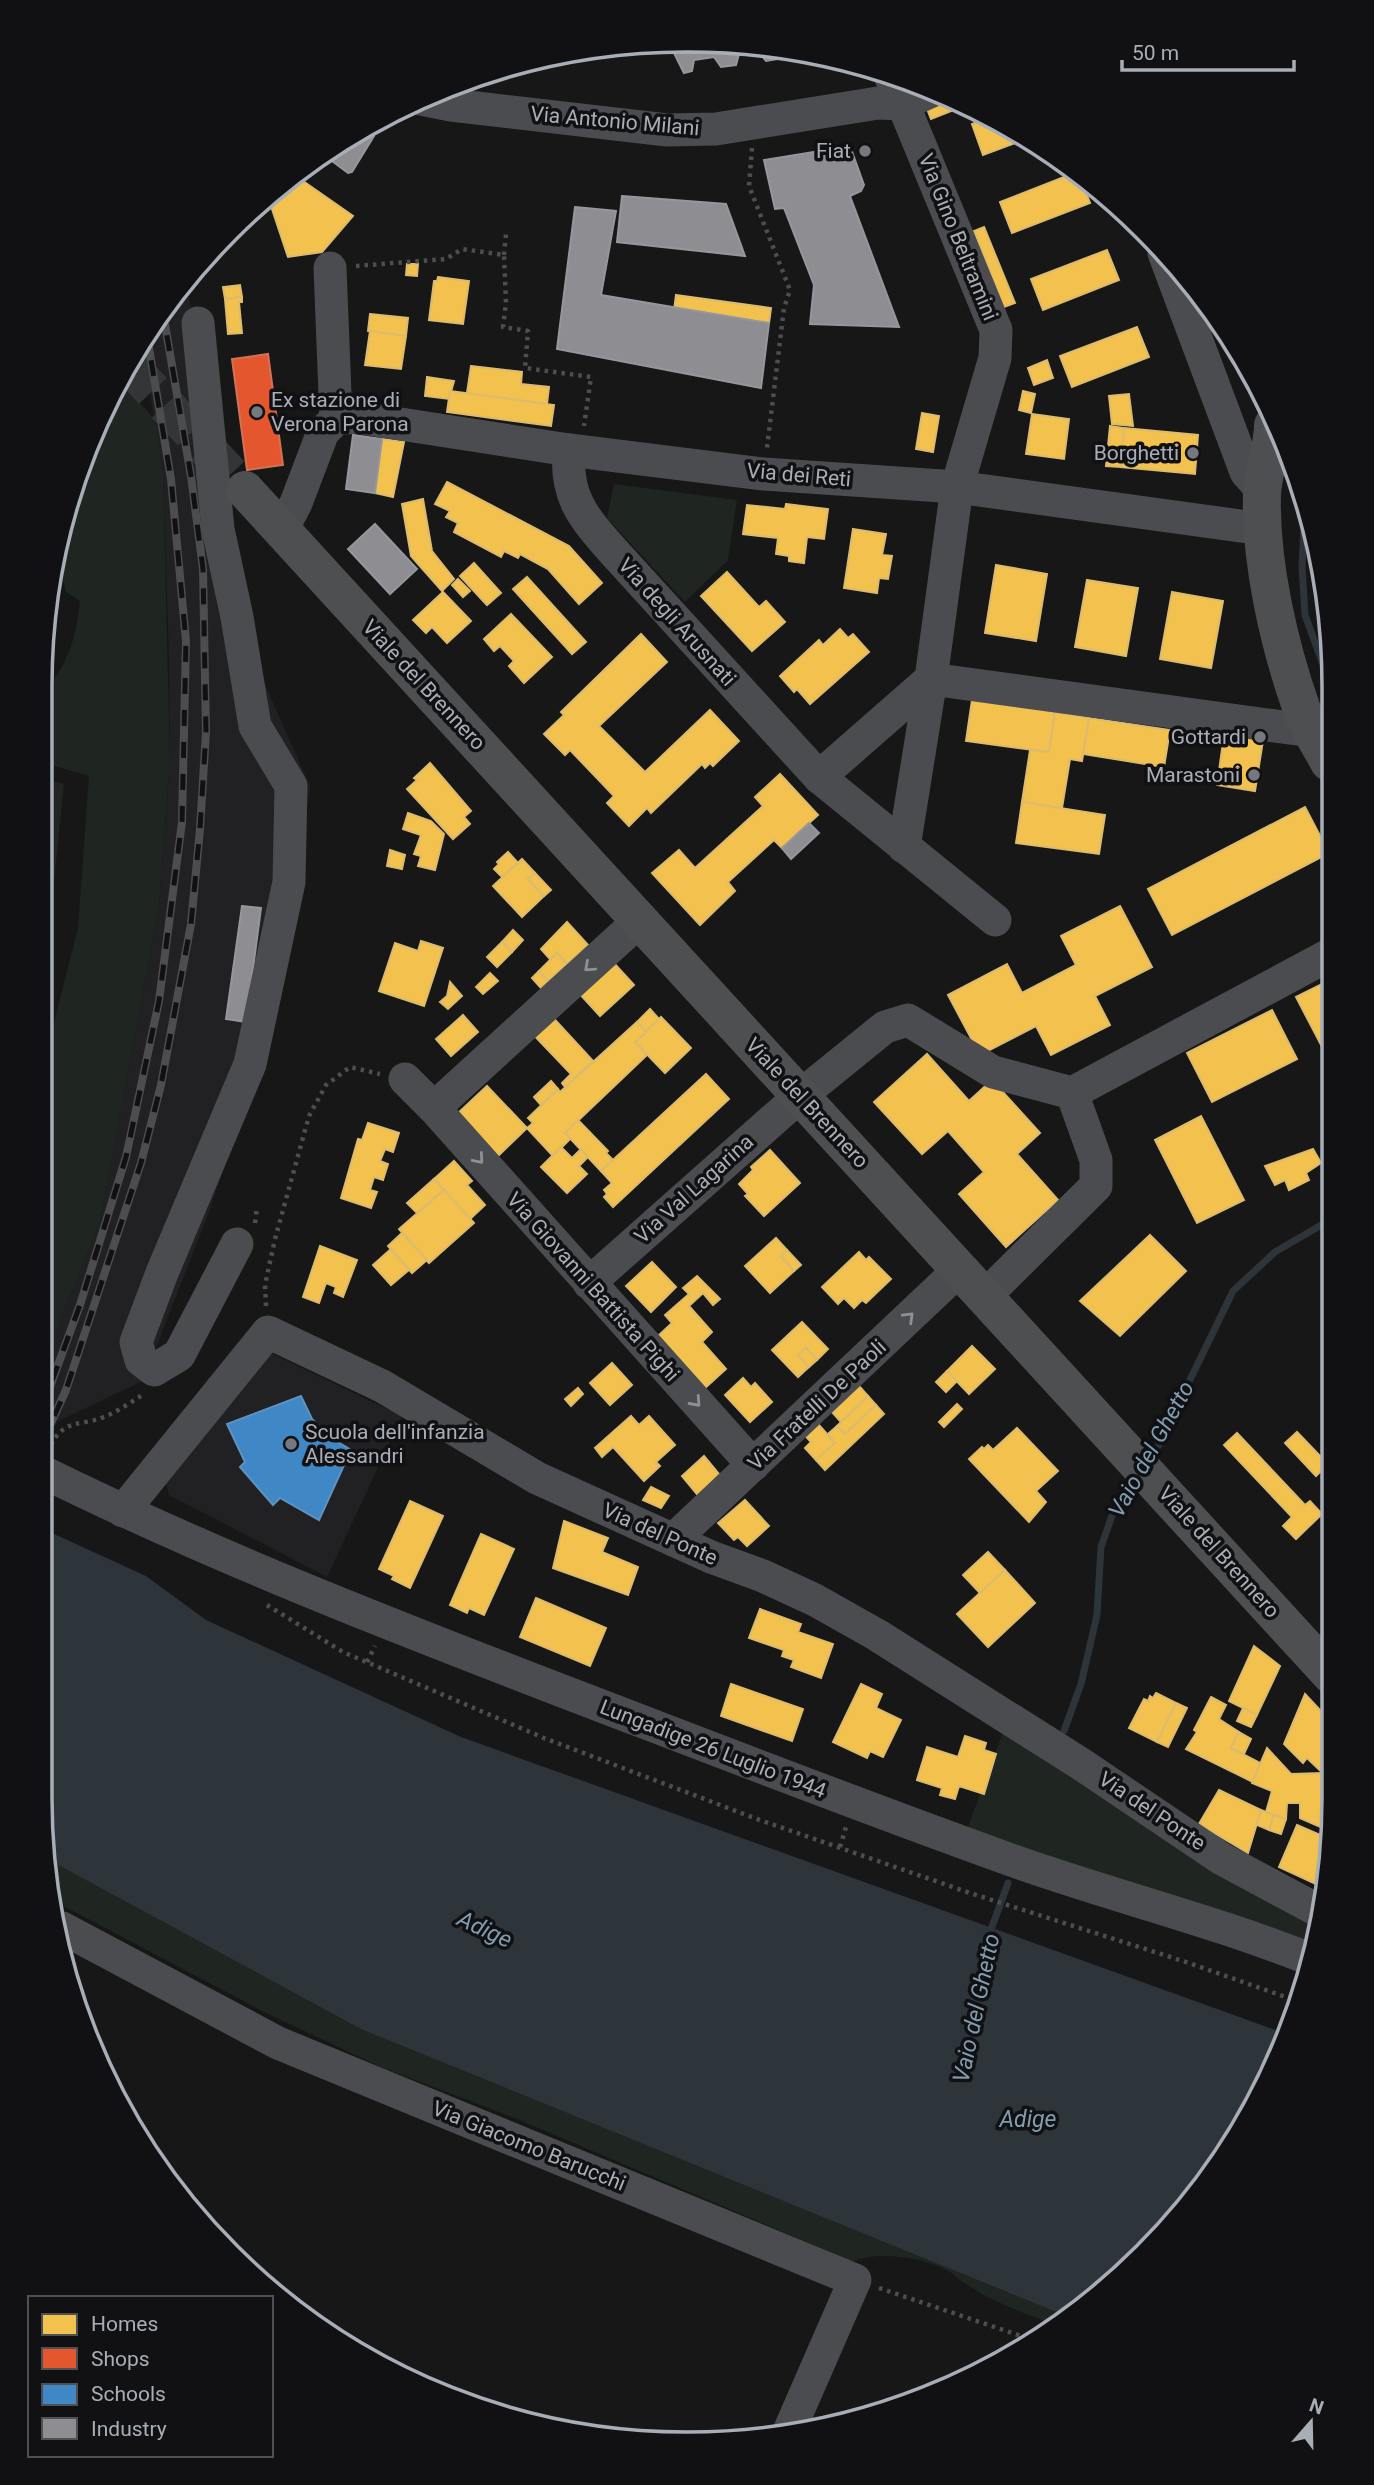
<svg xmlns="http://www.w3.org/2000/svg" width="1374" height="2485" viewBox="0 0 1374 2485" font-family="Roboto,sans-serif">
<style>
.built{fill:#212123}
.green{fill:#1f2520}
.water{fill:#2d343a}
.homes{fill:#f2c14e;stroke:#dcbb6e;stroke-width:2}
.shops{fill:#e4572e;stroke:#d27157;stroke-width:2}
.schools{fill:#3f88c5;stroke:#5e93c1;stroke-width:2}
.industry{fill:#8d8d92;stroke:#95979d;stroke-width:2}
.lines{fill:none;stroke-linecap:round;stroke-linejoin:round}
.stream{stroke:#2d343a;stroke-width:7}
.major-tunnel{stroke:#343537;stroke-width:38;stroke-dasharray:38 19;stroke-linecap:butt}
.path{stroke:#4d4e51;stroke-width:4.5;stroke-dasharray:3.5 5;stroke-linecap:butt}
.minor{stroke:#4b4c4f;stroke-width:33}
.major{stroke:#4d4f51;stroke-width:38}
.rail-casing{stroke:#4b4d4e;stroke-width:8}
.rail{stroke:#111113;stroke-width:5;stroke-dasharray:16;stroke-linecap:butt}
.oneway{stroke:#8c9198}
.poi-dot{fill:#75797f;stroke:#111113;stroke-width:2.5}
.labels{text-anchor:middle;stroke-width:7;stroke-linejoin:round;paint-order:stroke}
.street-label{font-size:21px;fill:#a8aeb7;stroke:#111113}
.poi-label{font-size:21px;fill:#a8aeb7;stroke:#111113;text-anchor:end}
.water-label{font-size:23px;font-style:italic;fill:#819cb0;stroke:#111113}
.rim{fill:none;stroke:#a8aeb7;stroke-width:3.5}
</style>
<rect width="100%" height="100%" fill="#171717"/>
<g class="built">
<path d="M185,282L195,324L221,554L266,687L310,786L283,961L257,1072L209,1212L143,1381L41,1429V1367L100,1222L159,906L170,759L169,659L163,476L142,343Z"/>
<path d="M273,1354L402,1416L327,1577L169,1495L166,1484L262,1357Z"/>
</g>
<g class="green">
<path d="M120,381L156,421L163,476L170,759L159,906L100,1222L41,1367V1074L78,928L89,776L41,762L42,680L52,683C71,655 76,635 80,601L66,592L63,577L55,567L58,543L69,534L75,508V489Z"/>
<path d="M614,484L737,500L728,560L685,602L607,518Z"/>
<path d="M41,778L64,784L41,1011Z"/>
<path d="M1005,1727L1223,1875L1318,1928L1314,1949L966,1832Z"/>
<path d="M49,1853L114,1880L1084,2302L1051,2323C1022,2313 991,2301 966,2284C959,2281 955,2274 948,2271C925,2257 871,2249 848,2264L835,2254L517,2119L381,2067L266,2013L58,1903Z"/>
</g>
<path class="water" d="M41,1528L146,1576L206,1620L461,1737L1284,2033L1247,2122L1113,2285L1064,2315L361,2029L51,1861L40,1798Z"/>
<g class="homes">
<path d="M940,95L964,106L931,119L924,101Z"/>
<path d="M989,117L1011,127L1026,139L983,155L972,124Z"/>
<path d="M293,174L353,216L322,252L288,257L268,197Z"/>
<path d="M1072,174L1081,181L1090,203L1012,233L1000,202Z"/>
<path d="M984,227L1015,303L1004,307L974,231Z"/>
<path d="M1107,250L1119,280L1043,310L1031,279Z"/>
<path d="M407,264H418L417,276L406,275Z"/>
<path d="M438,277L469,281L463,324L429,320L434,281H437Z"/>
<path d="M240,285L242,297L225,299L223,287Z"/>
<path d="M676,295L771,308L769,323L674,310Z"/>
<path d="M242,297V302H239L242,333L228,334L225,299Z"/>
<path d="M370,314L408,318L406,336L368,331Z"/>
<path d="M1137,327L1149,357L1072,387L1060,356Z"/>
<path d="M370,331L406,336L401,369L365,365Z"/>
<path d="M1047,360L1053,378L1034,385L1028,368Z"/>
<path d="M471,366L522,372L521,384L549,387L547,404L467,393Z"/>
<path d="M427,377L454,381L449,399L425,396Z"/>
<path d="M450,391L554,405L551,426L447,412Z"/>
<path d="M1023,391L1035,394L1031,413L1019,410Z"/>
<path d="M1129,394L1133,426L1112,424L1109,396Z"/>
<path d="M922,413L939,416L933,452L916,449Z"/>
<path d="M1032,414L1069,419L1064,459L1026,454Z"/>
<path d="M1110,426L1124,428L1121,467L1106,466Z"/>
<path d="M1124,428L1198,435L1195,474L1121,467Z"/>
<path d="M382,439L404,442L393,497L375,493Z"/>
<path d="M447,482L569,546L602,583L579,604L548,569L520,554L518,558L504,551L501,557L454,532L458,523L446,517L450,511L435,504Z"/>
<path d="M423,499L432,551L454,579L442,591L411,556L402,504Z"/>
<path d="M786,504L828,509L824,539L807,537L804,563L789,561V556L776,554L778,538L743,534L747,505L785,509Z"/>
<path d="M853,529L886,534L882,555L892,556L888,579L879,578L877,593L844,588Z"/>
<path d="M474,563L501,593L487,605L460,576Z"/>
<path d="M996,565L1047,574L1036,641L985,633Z"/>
<path d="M727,572L759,607L766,601L785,622L752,651L701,596Z"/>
<path d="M527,577L586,642L572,654L513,589Z"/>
<path d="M458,579L470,591L463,597L452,585Z"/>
<path d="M1087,580L1138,588L1126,656L1075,647Z"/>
<path d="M443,592L471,621L447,643L432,627L426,633L413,620Z"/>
<path d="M1172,592L1223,601L1211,668L1160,659Z"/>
<path d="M511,614L552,657L524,683L509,666L514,661L500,646L494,651L484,639Z"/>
<path d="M840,629L848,638L853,634L869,652L810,704L797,689L794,692L780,676L819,640L823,645Z"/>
<path d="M641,634L667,662L599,726L645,772L710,710L739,741L713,766L710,763L705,768L702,764L651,813L647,808L629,826L607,803L614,796L570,750L565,755L544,734L564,715L561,712Z"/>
<path d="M972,700L1055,712L1049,752L966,741Z"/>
<path d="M1055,712L1089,718L1082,761L1070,759L1062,808L1022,802L1030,750L1049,752Z"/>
<path d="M1089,718L1170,730L1164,767L1083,754Z"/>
<path d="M1225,728L1264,734L1255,791L1217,785Z"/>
<path d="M430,763L471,811L464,817L470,824L453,839L407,789L417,780L414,778Z"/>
<path d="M780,774L818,815L782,848L774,840L728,882L735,891L700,925L652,873L679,850L695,868L763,806L755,797Z"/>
<path d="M1022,802L1105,815L1099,854L1016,843Z"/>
<path d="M1305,807L1329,853L1172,935L1148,889Z"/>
<path d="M408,813L431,821L444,834L435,870L418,866L421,856L414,854L421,835L403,829Z"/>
<path d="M390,850L405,855L402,869L387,866Z"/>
<path d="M508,852L518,863L502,877L494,869L499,864L497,862Z"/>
<path d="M522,859L535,873L528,879L544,896L522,917L493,886Z"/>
<path d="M535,873L551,890L544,896L528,879Z"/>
<path d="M1120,906L1152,967L1095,996L1110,1025L1051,1055L1036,1026L980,1055L948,995L1007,964L1022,993L1076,965L1061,936Z"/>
<path d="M567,922L588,945L567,964L557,953L550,959L541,949Z"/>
<path d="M513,930L523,940L512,952L502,942Z"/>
<path d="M421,941L443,948L424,1006L379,991L395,943L418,951Z"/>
<path d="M502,942L512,952L497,967L487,957Z"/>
<path d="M557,953L567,964L548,981L539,971Z"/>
<path d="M612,961L634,985L600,1016L578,992Z"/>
<path d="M539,971L548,981L541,988L532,978Z"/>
<path d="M490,973L498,981L483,994L476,987Z"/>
<path d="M1330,980V1059L1329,1060L1296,997Z"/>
<path d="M450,982L462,996L448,1009L440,1002L447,996Z"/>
<path d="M650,1009L659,1019L646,1032L637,1022Z"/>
<path d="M546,1010L593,1061L565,1087L562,1083L571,1074L527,1028Z"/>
<path d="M1272,1010L1297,1059L1212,1102L1187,1053Z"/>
<path d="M463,1015L478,1032L451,1056L436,1039Z"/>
<path d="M661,1017L691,1048L665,1073L635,1042Z"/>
<path d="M637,1022L646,1032L635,1042L647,1055L565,1133L571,1138L553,1156L527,1128L533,1123L528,1118L558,1089L560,1092Z"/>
<path d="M927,1054L969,1101L992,1080L1040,1133L1017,1154L1058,1200L1006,1247L959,1194L984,1172L948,1131L922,1154L874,1102Z"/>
<path d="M706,1074L729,1099L613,1207L604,1197L607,1194L604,1190L612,1183L601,1171Z"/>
<path d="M551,1081L558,1089L541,1105L534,1097Z"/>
<path d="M487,1086L527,1128L496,1158L456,1115Z"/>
<path d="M1201,1116L1244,1200L1197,1223L1155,1140Z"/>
<path d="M578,1120L608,1151L606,1153L613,1160L601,1171L565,1133Z"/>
<path d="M368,1123L399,1133L393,1152L385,1149L380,1161L388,1164L383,1180L374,1177L370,1190L377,1192L371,1208L341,1198L358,1139L362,1140Z"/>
<path d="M561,1147L572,1158L581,1149L588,1157L579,1166L587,1174L567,1193L541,1167Z"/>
<path d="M1313,1149L1321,1163L1306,1173L1309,1180L1289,1190L1285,1180L1275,1185L1265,1166Z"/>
<path d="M770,1150L800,1183L764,1216L745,1196L748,1194L739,1184L753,1170L751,1167Z"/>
<path d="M454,1161L472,1181L467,1185L485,1205L470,1219L434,1179Z"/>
<path d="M434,1179L444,1190L417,1213L407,1203Z"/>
<path d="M444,1190L474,1223L429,1263L399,1229Z"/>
<path d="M402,1233L427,1260L412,1273L388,1246Z"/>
<path d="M1150,1235L1186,1271L1120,1336L1080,1301Z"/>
<path d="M776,1238L787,1250L781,1256L794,1271L770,1293L745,1266Z"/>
<path d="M320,1246L357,1260L343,1297L334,1293L336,1287L326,1283L319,1303L303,1297Z"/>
<path d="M391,1249L409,1270L391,1285L373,1265Z"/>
<path d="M787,1250L801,1265L794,1271L781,1256Z"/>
<path d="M859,1252L866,1260L869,1257L891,1279L866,1303L862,1300L854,1308L844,1298L838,1304L822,1287Z"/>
<path d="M652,1262L676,1287L651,1312L626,1286Z"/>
<path d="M697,1276L720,1299L713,1305L703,1293L689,1306L712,1332L702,1342L726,1369L705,1388L658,1336L672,1323L665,1315L689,1294L683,1288Z"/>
<path d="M802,1322L828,1349L817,1360L806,1348L798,1355L809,1367L798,1377L772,1350Z"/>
<path d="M972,1346L995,1369L969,1394L947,1371Z"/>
<path d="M806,1348L817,1360L809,1367L798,1355Z"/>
<path d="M612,1363L632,1385L610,1405L590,1383Z"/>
<path d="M947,1371L957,1381L946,1392L936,1382Z"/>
<path d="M851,1377L868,1396L841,1422L823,1402Z"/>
<path d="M743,1378L751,1387L755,1383L772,1402L750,1422L725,1395Z"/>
<path d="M578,1388L583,1394L571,1406L565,1399Z"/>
<path d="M868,1396L876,1405L845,1434L837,1426Z"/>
<path d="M957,1404L962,1409L944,1427L939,1422Z"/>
<path d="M876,1405L884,1414L825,1470L816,1460L835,1443L828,1434L837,1426L845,1434Z"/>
<path d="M810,1415L835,1443L816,1460L805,1448L811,1442L797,1427Z"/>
<path d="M631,1416L639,1425L649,1416L675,1445L656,1462L660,1466L644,1481L613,1447L602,1457L595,1448Z"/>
<path d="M1017,1428L1058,1471L1036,1491L1046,1502L1029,1522L969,1459L982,1447L984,1449L988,1445L993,1450Z"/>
<path d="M1297,1432L1321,1457L1327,1451L1331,1455V1461L1316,1476L1285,1443Z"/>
<path d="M1237,1433L1305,1505L1310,1501L1322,1514L1296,1539L1283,1526L1292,1517L1224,1445Z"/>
<path d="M704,1456L723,1479L701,1499L682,1476Z"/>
<path d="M651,1487L669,1496L661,1508L643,1500Z"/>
<path d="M745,1500L769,1526L747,1546L738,1537L734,1540L718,1523Z"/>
<path d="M410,1501L443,1516L410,1588L392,1579L394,1576L379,1569Z"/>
<path d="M564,1521L608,1538L602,1552L638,1567L628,1595L553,1568Z"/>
<path d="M481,1534L514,1549L484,1615L469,1608L467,1613L450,1605Z"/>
<path d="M988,1552L1005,1570L980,1593L963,1575Z"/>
<path d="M1005,1570L1035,1603L988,1647L957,1614Z"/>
<path d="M536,1598L606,1628L590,1666L520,1637Z"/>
<path d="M760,1609L801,1624L798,1632L833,1644L821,1678L791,1667L794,1660L782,1656L784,1650L749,1638Z"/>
<path d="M1254,1646L1280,1666L1257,1715L1229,1701Z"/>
<path d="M731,1684L803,1709L792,1741L721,1716Z"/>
<path d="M861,1684L882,1694L876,1708L901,1720L883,1757L870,1751L867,1758L833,1742Z"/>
<path d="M1156,1693L1176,1703L1157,1742L1129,1728L1144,1699L1148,1701L1150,1696L1153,1698Z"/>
<path d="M1305,1694L1332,1723V1804L1322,1799L1330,1780L1307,1758L1303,1763L1284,1744Z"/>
<path d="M1211,1697L1226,1705L1219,1719L1239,1732L1231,1748L1260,1763L1253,1782L1186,1749L1197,1732L1194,1730Z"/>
<path d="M1176,1703L1187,1708L1168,1747L1157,1742Z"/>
<path d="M1243,1708L1257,1715L1251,1727L1237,1721Z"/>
<path d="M1239,1732L1251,1739L1244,1754L1231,1748Z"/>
<path d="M965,1736L986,1743L984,1750L996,1754L984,1794L959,1786L955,1799L940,1795L942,1788L917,1780L927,1747L958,1757Z"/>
<path d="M1267,1748L1291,1774L1323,1773L1330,1780L1322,1799L1332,1804V1832L1300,1818V1803H1287L1286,1819L1266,1812L1272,1791L1252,1783Z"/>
<path d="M1219,1790L1261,1810L1248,1853L1199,1824Z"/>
<path d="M1261,1810L1274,1815L1269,1830L1257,1825Z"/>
<path d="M1274,1815L1286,1819L1281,1834L1269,1830Z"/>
<path d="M1297,1825L1332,1840L1328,1868L1320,1886L1279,1867Z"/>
</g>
<path class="shops" d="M268,354L283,465L247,470L232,359Z"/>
<path class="schools" d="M301,1396L312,1419L331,1438L351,1450L319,1520L280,1498L273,1505L240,1467L245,1462L227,1424Z"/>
<g class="industry">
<path d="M662,42L772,46L783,49L777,59L766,61L758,51L739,54L736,65L721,67L714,57L694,60L692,71L684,73L671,47L666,49Z"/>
<path d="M365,129L374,136L352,172L348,173L324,155Z"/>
<path d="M850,146L864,185L861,191L850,196L899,327L810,324L814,285L784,208L775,209L764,160Z"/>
<path d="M622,196L726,204L745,256L617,242Z"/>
<path d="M575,207L616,211L601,295L769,323L761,388L557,349Z"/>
<path d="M353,435L382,439L375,493L346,489Z"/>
<path d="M375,524L417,569L390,594L348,549Z"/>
<path d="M809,823L819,833L791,859L782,848Z"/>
<path d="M242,906L261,908L246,1022L226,1019Z"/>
</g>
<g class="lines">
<g class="stream">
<path d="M1305,503L1302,567L1305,615L1329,681"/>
<path d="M1148,1460L1158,1446L1233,1291L1275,1252L1330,1220"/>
<path d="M1064,1731L1081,1684L1097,1615L1101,1547L1114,1510L1136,1479"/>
<path d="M989,1935L1008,1883"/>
</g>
<path class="major-tunnel" d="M127,363L245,490"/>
<g class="path">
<path d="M752,148L749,186L790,290L784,308L767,448"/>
<path d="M504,255L506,234"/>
<path d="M356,266L446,259L462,249L504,255L506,303L503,327L528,331L525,368L591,377L584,426"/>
<path d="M255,1223L257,1208"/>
<path d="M266,1306L265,1285L275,1239L309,1116L326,1085L350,1067L380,1074"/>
<path d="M51,1445C65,1418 79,1427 104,1417C117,1412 131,1402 144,1394"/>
<path d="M267,1605L343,1652L544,1738L757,1819L970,1893L1186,1962L1297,2001"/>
<path d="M367,1662L375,1646"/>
<path d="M840,1847L846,1827"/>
<path d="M879,2288L1027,2338"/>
</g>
<g class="minor">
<path d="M421,99L451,105L667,130L716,129L878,103L903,104L932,91"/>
<path d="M1164,253L1246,472L1262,490"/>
<path d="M330,268L336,419"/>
<path d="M198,323L218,529L237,617L255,726L291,786L289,882L250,1064L162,1273L136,1342L141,1360L154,1370L179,1355L237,1244"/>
<path d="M569,450C565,497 583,517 613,551L819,777L995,920"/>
<path d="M282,530L296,503L323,432L336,419L355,417L569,450L764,474L957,487L1262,529"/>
<path d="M819,777L931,679L957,487L995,358L996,330L903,104L889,73"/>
<path d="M904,847L931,679L1312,731"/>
<path d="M405,1079L434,1108L753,1465"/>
<path d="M434,1108L639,921"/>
<path d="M589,1283L800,1096L885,1027L908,1020L993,1072L1072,1093L1329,955"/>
<path d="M985,1296L1096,1186V1160L1072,1093"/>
<path d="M41,1471C211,1555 388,1624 565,1692C714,1749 863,1807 1014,1861C1113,1896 1215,1921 1312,1960"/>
<path d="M123,1511L268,1332L382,1386L537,1478L711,1557L763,1576L815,1600L877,1635L1081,1764L1222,1859L1321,1912"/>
<path d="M673,1540L960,1269"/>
<path d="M62,1928L278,2043L855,2280L790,2429"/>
</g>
<g class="major">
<path d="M1273,425C1273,449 1263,471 1262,494C1260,562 1279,645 1302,710C1308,728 1320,745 1329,762"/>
<path d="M245,490L1332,1676"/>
</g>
<defs>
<g id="rail">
<path d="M41,1411L80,1305L126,1157L159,1001L182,822L186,641L171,479L147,336"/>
<path d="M41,1445L66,1390L141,1163L161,1085L191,924L200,829L206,732L203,569L191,476L163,313"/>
</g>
</defs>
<use href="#rail" class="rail-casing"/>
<use href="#rail" class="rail"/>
</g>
<defs><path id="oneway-chevron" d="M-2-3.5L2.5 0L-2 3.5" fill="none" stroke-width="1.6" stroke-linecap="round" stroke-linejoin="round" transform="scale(1.75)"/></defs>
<g class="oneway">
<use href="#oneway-chevron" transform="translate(589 967) rotate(138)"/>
<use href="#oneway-chevron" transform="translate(479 1159) rotate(49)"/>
<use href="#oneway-chevron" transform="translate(909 1317) rotate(-44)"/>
<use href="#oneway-chevron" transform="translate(696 1402) rotate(48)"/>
</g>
<g class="poi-dot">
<circle cx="865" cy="151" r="7"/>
<circle cx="257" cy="412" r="7"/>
<circle cx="1193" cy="453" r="7"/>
<circle cx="1260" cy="737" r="7"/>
<circle cx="1254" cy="775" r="7"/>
<circle cx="291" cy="1444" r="7"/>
</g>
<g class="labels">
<g class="street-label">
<text transform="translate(615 121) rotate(5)" y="7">Via Antonio Milani</text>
<text transform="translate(958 237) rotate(68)" y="7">Via Gino Beltramini</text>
<text transform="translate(799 475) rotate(5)" y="7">Via dei Reti</text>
<text transform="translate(677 622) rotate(48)" y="7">Via degli Arusnati</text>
<text transform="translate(424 685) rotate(47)" y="7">Viale del Brennero</text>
<text transform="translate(807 1103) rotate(47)" y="7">Viale del Brennero</text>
<text transform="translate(694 1189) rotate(-42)" y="7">Via Val Lagarina</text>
<text transform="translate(593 1287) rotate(48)" y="7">Via Giovanni Battista Pighi</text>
<text transform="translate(817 1405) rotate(-43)" y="7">Via Fratelli De Paoli</text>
<text transform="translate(660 1534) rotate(24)" y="7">Via del Ponte</text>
<text transform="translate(1219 1552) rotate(48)" y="7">Viale del Brennero</text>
<text transform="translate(713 1749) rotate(21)" y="7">Lungadige 26 Luglio 1944</text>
<text transform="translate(1152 1811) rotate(34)" y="7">Via del Ponte</text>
<text transform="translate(529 2146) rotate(22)" y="7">Via Giacomo Barucchi</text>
</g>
<g class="poi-label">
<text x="851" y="158">Fiat</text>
<text x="271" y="407" text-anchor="start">Ex stazione di<tspan x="271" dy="24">Verona Parona</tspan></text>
<text x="1179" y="460">Borghetti</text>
<text x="1246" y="744">Gottardi</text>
<text x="1240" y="782">Marastoni</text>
<text x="305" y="1439" text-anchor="start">Scuola dell'infanzia<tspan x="305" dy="24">Alessandri</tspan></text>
</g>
<g class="water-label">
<text transform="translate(1151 1449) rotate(-61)" y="8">Vaio del Ghetto</text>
<text transform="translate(485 1929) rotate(25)" y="8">Adige</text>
<text transform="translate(976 2008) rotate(-78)" y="8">Vaio del Ghetto</text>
<text x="1028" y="2127">Adige</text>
</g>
</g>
<path d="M0 0H1374V2485H0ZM686 52H688A634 634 0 0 1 1322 686V1798A634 634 0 0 1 688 2432H686A634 634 0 0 1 52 1798V686A634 634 0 0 1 686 52Z" fill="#111113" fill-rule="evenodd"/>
<path class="rim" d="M686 52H688A634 634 0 0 1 1322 686V1798A634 634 0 0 1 688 2432H686A634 634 0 0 1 52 1798V686A634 634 0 0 1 686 52Z"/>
<rect x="28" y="2296" width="245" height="161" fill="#111113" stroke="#4d5055" stroke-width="2"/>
<rect x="42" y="2314" width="35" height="21" fill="#f2c14e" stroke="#4d5055" stroke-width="2"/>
<text x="91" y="2331" font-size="21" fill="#a8aeb7">Homes</text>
<rect x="42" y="2348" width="35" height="21" fill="#e4572e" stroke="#4d5055" stroke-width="2"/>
<text x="91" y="2366" font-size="21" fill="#a8aeb7">Shops</text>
<rect x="42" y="2384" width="35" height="21" fill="#3f88c5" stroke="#4d5055" stroke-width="2"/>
<text x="91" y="2401" font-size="21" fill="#a8aeb7">Schools</text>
<rect x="42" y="2418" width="35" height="21" fill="#8d8d92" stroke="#4d5055" stroke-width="2"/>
<text x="91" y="2436" font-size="21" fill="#a8aeb7">Industry</text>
<g transform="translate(1311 2422) rotate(20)" stroke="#111113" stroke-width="5" paint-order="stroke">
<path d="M0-5L12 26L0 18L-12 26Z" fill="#a8aeb7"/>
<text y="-10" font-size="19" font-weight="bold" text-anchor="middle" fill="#a8aeb7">N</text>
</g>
<path d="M1122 60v10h172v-10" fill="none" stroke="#a8aeb7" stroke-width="3.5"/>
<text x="1132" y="60" font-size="21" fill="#a8aeb7" stroke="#111113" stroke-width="5" paint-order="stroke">50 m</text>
</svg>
